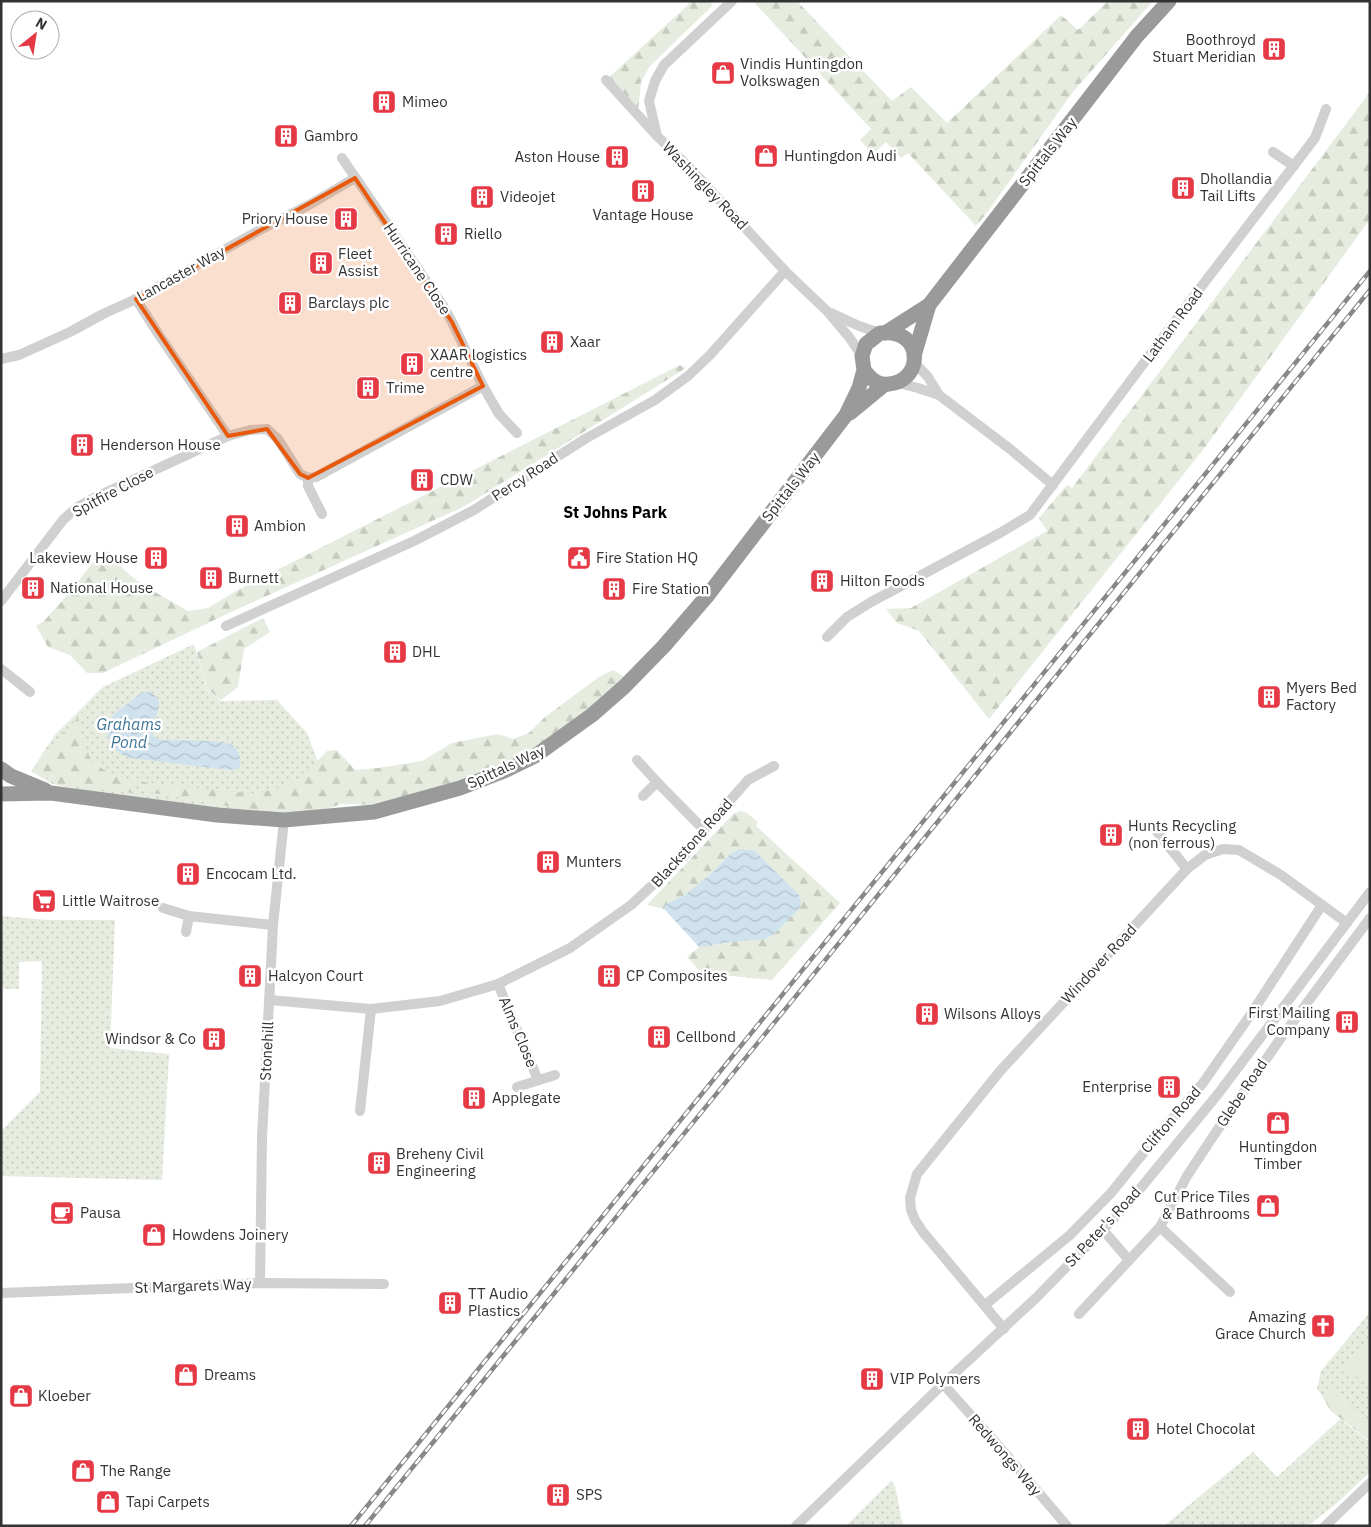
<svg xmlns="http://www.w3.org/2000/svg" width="1371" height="1527" viewBox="0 0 1371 1527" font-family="'IBM Plex Sans',sans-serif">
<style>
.green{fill:url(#green-dots)}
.forest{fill:url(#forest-firs)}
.pitch{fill:#e6ecdf}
.water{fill:url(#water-waves)}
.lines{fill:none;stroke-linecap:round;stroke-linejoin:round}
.minor{stroke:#d0d0d0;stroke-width:10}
.highway{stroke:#9a9a9a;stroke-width:15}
.rail-casing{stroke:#888;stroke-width:4.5}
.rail{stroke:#fff;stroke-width:2.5;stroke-dasharray:8;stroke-linecap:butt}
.marked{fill:#e8590c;fill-opacity:0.2;stroke:#e8590c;stroke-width:4;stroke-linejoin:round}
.labels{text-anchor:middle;stroke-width:5;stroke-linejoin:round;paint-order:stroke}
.poi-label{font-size:15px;fill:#333;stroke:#fff;text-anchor:start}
.street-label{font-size:15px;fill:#333;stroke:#fff}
.neighbourhood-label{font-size:16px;font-weight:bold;fill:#000;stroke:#fff}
.water-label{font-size:16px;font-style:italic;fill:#3f7597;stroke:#fff}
</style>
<defs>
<pattern id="green-dots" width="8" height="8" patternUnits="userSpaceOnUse" patternTransform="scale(1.25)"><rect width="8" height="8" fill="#e6ecdf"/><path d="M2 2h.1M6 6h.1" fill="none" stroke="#c6cbc0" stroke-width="1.8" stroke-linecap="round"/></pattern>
<pattern id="forest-firs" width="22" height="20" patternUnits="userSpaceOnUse" patternTransform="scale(1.25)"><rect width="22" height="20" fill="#e6ecdf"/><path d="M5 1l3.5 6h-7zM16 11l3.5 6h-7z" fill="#c6cbc0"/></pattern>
<pattern id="water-waves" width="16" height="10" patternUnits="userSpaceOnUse" patternTransform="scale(1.25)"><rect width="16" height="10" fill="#cfe2ee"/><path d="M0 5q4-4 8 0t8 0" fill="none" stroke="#b2c2cd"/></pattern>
</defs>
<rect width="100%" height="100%" fill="#fff"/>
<g class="green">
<path d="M194,644L207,690L221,701L277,700L307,733L335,807L282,813L217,812L118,797L52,784L31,771L55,735L103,687Z"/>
<path d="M1,916L47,920H115L110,1048L169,1054L162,1180L1,1176V1131L40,1092L42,961L19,962V989H3L1,1007Z"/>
<path d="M1370,1312V1441L1331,1411L1317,1388L1321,1371Z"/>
<path d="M1340,1419L1370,1442V1472L1337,1503L1308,1526H1164L1253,1452L1277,1477Z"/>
<path d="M891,1481L895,1486L903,1526H846Z"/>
</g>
<g class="forest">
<path d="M689,1H709L713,5L650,66L641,82L638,111L608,78L690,3Z"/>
<path d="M753,1H797L892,101L911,87L947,123L1061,15L1078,30L1108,1H1153L1072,93L989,210L976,226L908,153L901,158L886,142L873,154L860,140L871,129Z"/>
<path d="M1370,92V219L1206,446L989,719L919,631L897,623L886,609L911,608L1047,531L1039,518L1067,485L1072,488Z"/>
<path d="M680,365L686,368L465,506L229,613L103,673H87L70,655L48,647L36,626L44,621L62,601L95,560L108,551L125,571L141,584L188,611L208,608L236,591Z"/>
<path d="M263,618L270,632L244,649L238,687L221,700L207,689L197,652Z"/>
<path d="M613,670L631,681L536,752L487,772L380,805L341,804L317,812L279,815L142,791V782L255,794L280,787L301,778L327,751L337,750L355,770L378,768L422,761L452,743L472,739L498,734L513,739L529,733L545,717L599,677Z"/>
<path d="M86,709L78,730L92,762L106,771L134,782V793L105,791L54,783L36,769L60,737Z"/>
<path d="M102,715L107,716L111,719L108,735L94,737L91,734C93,724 95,723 102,715Z"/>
<path d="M740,811L747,813L758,822L756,826L840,903L772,980L702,973L687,957L699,947L731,942L730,854C717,868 699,888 683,896C676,900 667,902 664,909L647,905L733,814Z"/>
<path d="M1328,1387L1370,1428V1441L1331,1411L1325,1401Z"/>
</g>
<path class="pitch" d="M1370,1337V1381L1367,1385L1346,1368Z"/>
<g class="water">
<path d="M148,692C169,700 155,716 148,729L153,736L161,740C176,741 221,739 232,745C239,750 241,758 240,766L235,770L213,768L131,758L121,754L111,746L107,732L113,715L141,693Z"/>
<path d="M740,849L755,851L799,895L801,902L799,909L774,934L765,939L731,942L699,947L664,909L666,904L685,895L714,871L730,854Z"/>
</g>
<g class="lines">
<g class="minor">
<path d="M732,1L664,65L655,81L649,101L657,136L689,167L785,271L828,312L849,337L862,356"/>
<path d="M606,80L657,136"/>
<path d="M1273,152L1294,166"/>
<path d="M342,158L442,304L452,322L483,386L499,414L517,433"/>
<path d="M136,299L159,335L228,436L250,430L267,429L278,439L300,474L308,478V486L322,514"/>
<path d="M831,313L859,326L880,333"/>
<path d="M1,359L19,355L70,332L103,314L136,299L258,231L309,205L355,178"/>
<path d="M914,362L928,377L939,395"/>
<path d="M898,383L918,388L939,395L1010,449L1053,485"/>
<path d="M308,478L316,477L483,386"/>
<path d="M1,601L63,520L76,508L96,497L228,436"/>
<path d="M226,626L414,541L474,510L585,439L655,400L688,376L710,355L785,271"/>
<path d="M827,637L847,617L871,602L1000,533L1030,515L1188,304L1315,138L1326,109"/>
<path d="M1,669L30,692"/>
<path d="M637,760L657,782L704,830"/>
<path d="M643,796L657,782"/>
<path d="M1154,828L1187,869"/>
<path d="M163,908L189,916L273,925"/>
<path d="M186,932L189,916"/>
<path d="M498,984L538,1080"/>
<path d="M270,1000L371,1009L440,1001L498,984L570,948L631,905L685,855L704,830L748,780L774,766"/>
<path d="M517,1087L555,1075"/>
<path d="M360,1111L371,1009"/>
<path d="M1160,1227L1230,1292"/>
<path d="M1103,1230L1129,1260"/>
<path d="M260,1283L262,1138L273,925L284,820"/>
<path d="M1,1293L260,1283L384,1284"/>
<path d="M985,1305L1070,1235L1111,1193L1157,1136L1203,1083L1251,1014L1322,905"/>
<path d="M1079,1314L1160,1227L1187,1176L1214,1135L1278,1042L1370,918"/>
<path d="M1004,1329L923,1232L915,1220L911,1210L910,1198L917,1174L1001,1070L1187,869L1205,855L1223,849L1239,850L1281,875L1347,923"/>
<path d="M943,1384L997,1444L1067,1526"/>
<path d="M796,1526L943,1384L1036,1298L1125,1207L1218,1094L1370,892"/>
<path d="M1325,1526L1370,1483"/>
</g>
<g class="highway">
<path d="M885,333L929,305"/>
<path d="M914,356L929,305L1137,36L1169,1"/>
<path d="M850,413L884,385"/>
<path d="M1,769L11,776L45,790"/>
<path d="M1,794L51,793L217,815L284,820L374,812L460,788L504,771L535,756L592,715L624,687L664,646L708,595L846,415L859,388L864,370L862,356L866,344L880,333C885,333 891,332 896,334C923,341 920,381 889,384C877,386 870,378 864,370"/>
</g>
<defs>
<g id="rail">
<path d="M351,1526L1370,271"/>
<path d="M365,1526L1370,290"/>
</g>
</defs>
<use href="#rail" class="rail-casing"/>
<use href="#rail" class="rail"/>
</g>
<path class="marked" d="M355,178L452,322L483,386L308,478L300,474L267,429L228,436L136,299Z"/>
<defs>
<symbol id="building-square" viewBox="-11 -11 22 22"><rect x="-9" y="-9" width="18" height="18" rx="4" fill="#e63946" stroke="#fff"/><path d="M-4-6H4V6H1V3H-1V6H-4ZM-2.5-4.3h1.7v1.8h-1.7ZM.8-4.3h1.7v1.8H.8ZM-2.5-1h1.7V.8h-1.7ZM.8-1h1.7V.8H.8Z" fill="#fff"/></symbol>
<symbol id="shop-square" viewBox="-11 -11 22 22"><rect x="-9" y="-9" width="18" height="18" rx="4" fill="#e63946" stroke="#fff"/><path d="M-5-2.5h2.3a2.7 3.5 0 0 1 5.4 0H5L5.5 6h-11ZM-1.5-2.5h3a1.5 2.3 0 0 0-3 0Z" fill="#fff"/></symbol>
<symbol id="civic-square" viewBox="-11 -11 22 22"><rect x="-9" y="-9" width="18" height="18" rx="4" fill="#e63946" stroke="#fff"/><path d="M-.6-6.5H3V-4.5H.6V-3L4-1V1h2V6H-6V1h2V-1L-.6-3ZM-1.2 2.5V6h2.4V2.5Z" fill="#fff"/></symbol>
<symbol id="supermarket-square" viewBox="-11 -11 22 22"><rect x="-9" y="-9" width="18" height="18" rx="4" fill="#e63946" stroke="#fff"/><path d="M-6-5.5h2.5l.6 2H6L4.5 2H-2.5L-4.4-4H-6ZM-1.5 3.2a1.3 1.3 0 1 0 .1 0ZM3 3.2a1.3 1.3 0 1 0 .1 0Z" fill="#fff"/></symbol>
<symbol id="cafe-square" viewBox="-11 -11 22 22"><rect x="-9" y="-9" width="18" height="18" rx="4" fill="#e63946" stroke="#fff"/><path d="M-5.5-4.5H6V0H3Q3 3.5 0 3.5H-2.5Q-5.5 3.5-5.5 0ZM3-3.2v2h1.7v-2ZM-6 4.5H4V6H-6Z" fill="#fff"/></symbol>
<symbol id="church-square" viewBox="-11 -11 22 22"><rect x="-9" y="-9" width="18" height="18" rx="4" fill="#e63946" stroke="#fff"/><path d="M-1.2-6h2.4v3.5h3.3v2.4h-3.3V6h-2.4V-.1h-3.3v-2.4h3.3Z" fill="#fff"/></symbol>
</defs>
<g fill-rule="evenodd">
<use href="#building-square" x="1260" y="35" width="28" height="28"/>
<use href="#shop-square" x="709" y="59" width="28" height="28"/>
<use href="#building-square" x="370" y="88" width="28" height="28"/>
<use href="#building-square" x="272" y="122" width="28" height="28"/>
<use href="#shop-square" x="752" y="142" width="28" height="28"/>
<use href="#building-square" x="603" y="143" width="28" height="28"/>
<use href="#building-square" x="1169" y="174" width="28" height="28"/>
<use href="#building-square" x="629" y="177" width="28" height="28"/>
<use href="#building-square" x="468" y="183" width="28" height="28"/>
<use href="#building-square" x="332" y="205" width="28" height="28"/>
<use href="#building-square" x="432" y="220" width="28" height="28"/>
<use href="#building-square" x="307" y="249" width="28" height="28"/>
<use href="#building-square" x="276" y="289" width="28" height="28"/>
<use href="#building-square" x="538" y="328" width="28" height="28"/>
<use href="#building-square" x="398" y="350" width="28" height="28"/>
<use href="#building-square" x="354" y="374" width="28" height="28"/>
<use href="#building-square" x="68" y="431" width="28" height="28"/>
<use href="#building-square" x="408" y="466" width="28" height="28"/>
<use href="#building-square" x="223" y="512" width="28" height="28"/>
<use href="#building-square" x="142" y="544" width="28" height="28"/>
<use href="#civic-square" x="565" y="544" width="28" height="28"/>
<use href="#building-square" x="197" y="564" width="28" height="28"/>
<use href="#building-square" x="808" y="567" width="28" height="28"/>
<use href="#building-square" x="19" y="574" width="28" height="28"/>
<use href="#building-square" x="600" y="575" width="28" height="28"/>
<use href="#building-square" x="381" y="638" width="28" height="28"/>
<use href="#building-square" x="1255" y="683" width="28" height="28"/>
<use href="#building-square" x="1097" y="821" width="28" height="28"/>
<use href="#building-square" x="534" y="848" width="28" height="28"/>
<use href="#building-square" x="174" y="860" width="28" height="28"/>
<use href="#supermarket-square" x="30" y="887" width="28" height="28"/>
<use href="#building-square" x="236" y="962" width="28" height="28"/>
<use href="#building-square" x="595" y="962" width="28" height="28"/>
<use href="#building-square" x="913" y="1000" width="28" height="28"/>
<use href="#building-square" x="1333" y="1008" width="28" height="28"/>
<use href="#building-square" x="645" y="1023" width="28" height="28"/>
<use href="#building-square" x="200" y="1025" width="28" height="28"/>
<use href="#building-square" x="1155" y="1073" width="28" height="28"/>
<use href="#building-square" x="460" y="1084" width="28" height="28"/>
<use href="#shop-square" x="1264" y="1109" width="28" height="28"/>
<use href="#building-square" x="365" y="1149" width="28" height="28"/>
<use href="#shop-square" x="1254" y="1192" width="28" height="28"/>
<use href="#cafe-square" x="48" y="1199" width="28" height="28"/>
<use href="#shop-square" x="140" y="1221" width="28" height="28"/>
<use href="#building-square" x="436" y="1289" width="28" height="28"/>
<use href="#church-square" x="1309" y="1312" width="28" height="28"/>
<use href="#shop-square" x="172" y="1361" width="28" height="28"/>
<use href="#building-square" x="858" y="1365" width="28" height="28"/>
<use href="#shop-square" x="7" y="1382" width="28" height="28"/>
<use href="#building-square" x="1124" y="1415" width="28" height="28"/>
<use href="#shop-square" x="69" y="1457" width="28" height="28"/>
<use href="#building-square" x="544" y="1481" width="28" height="28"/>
<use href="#shop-square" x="94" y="1488" width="28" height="28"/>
</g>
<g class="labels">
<g class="poi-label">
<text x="1256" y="45" text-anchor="end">Boothroyd<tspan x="1256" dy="17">Stuart Meridian</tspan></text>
<text x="740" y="69">Vindis Huntingdon<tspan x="740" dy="17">Volkswagen</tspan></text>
<text x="402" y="107">Mimeo</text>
<text x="304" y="141">Gambro</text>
<text x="784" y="161">Huntingdon Audi</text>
<text x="600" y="162" text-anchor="end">Aston House</text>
<text x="1200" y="184">Dhollandia<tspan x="1200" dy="17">Tail Lifts</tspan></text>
<text x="500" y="202">Videojet</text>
<text x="643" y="220" text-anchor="middle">Vantage House</text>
<text x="328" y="224" text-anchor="end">Priory House</text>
<text x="464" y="239">Riello</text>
<text x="338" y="259">Fleet<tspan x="338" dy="17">Assist</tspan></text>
<text x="308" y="308">Barclays plc</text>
<text x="570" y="347">Xaar</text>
<text x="430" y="360">XAAR logistics<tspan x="430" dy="17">centre</tspan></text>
<text x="386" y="393">Trime</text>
<text x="100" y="450">Henderson House</text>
<text x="440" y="485">CDW</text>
<text x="254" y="531">Ambion</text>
<text x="138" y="563" text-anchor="end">Lakeview House</text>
<text x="596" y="563">Fire Station HQ</text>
<text x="228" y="583">Burnett</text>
<text x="840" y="586">Hilton Foods</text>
<text x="50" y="593">National House</text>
<text x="632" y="594">Fire Station</text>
<text x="412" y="657">DHL</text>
<text x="1286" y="693">Myers Bed<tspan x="1286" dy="17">Factory</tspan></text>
<text x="1128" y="831">Hunts Recycling<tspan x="1128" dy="17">(non ferrous)</tspan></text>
<text x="566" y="867">Munters</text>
<text x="206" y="879">Encocam Ltd.</text>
<text x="62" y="906">Little Waitrose</text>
<text x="268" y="981">Halcyon Court</text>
<text x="626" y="981">CP Composites</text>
<text x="1330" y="1018" text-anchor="end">First Mailing<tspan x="1330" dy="17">Company</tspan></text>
<text x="944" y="1019">Wilsons Alloys</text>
<text x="676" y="1042">Cellbond</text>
<text x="196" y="1044" text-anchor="end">Windsor &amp; Co</text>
<text x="1152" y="1092" text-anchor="end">Enterprise</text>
<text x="492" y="1103">Applegate</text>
<text x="1278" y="1152" text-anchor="middle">Huntingdon<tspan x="1278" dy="17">Timber</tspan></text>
<text x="396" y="1159">Breheny Civil<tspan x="396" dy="17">Engineering</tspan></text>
<text x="1250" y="1202" text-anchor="end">Cut Price Tiles<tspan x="1250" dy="17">&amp; Bathrooms</tspan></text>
<text x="80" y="1218">Pausa</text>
<text x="172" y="1240">Howdens Joinery</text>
<text x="468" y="1299">TT Audio<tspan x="468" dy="17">Plastics</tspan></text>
<text x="1306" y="1322" text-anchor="end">Amazing<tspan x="1306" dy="17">Grace Church</tspan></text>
<text x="204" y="1380">Dreams</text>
<text x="890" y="1384">VIP Polymers</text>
<text x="38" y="1401">Kloeber</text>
<text x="1156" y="1434">Hotel Chocolat</text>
<text x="100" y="1476">The Range</text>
<text x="576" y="1500">SPS</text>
<text x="126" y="1507">Tapi Carpets</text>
</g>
<g class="street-label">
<text transform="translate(1048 152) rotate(-52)" y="5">Spittals Way</text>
<text transform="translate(705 186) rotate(46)" y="5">Washingley Road</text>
<text transform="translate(417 269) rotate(56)" y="5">Hurricane Close</text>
<text transform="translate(181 274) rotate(-29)" y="5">Lancaster Way</text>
<text transform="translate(1173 325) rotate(-53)" y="5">Latham Road</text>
<text transform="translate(525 477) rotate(-33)" y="5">Percy Road</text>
<text transform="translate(791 487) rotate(-52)" y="5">Spittals Way</text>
<text transform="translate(113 492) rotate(-28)" y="5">Spitfire Close</text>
<text transform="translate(506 767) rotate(-25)" y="5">Spittals Way</text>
<text transform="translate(692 843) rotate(-48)" y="5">Blackstone Road</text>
<text transform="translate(1099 964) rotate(-47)" y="5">Windover Road</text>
<text transform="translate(518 1032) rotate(67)" y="5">Alms Close</text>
<text transform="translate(267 1051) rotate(-87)" y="5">Stonehill</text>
<text transform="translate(1242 1093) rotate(-56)" y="5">Glebe Road</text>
<text transform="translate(1171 1120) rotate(-49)" y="5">Clifton Road</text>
<text transform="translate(1103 1227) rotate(-47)" y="5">St Peter's Road</text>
<text transform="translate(193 1286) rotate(-2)" y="5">St Margarets Way</text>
<text transform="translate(1005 1455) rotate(49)" y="5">Redwongs Way</text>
</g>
<g class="neighbourhood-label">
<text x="615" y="518">St Johns Park</text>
</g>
<g class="water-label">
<text x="129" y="730">Grahams<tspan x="129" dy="18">Pond</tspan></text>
</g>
</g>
<rect width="1371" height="1527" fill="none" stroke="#333333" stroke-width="5"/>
<g transform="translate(35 35) rotate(30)"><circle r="24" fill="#ffffff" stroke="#adadad"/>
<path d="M0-4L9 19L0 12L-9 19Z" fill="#e63946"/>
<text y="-8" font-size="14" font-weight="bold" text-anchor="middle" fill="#333333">N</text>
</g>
</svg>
